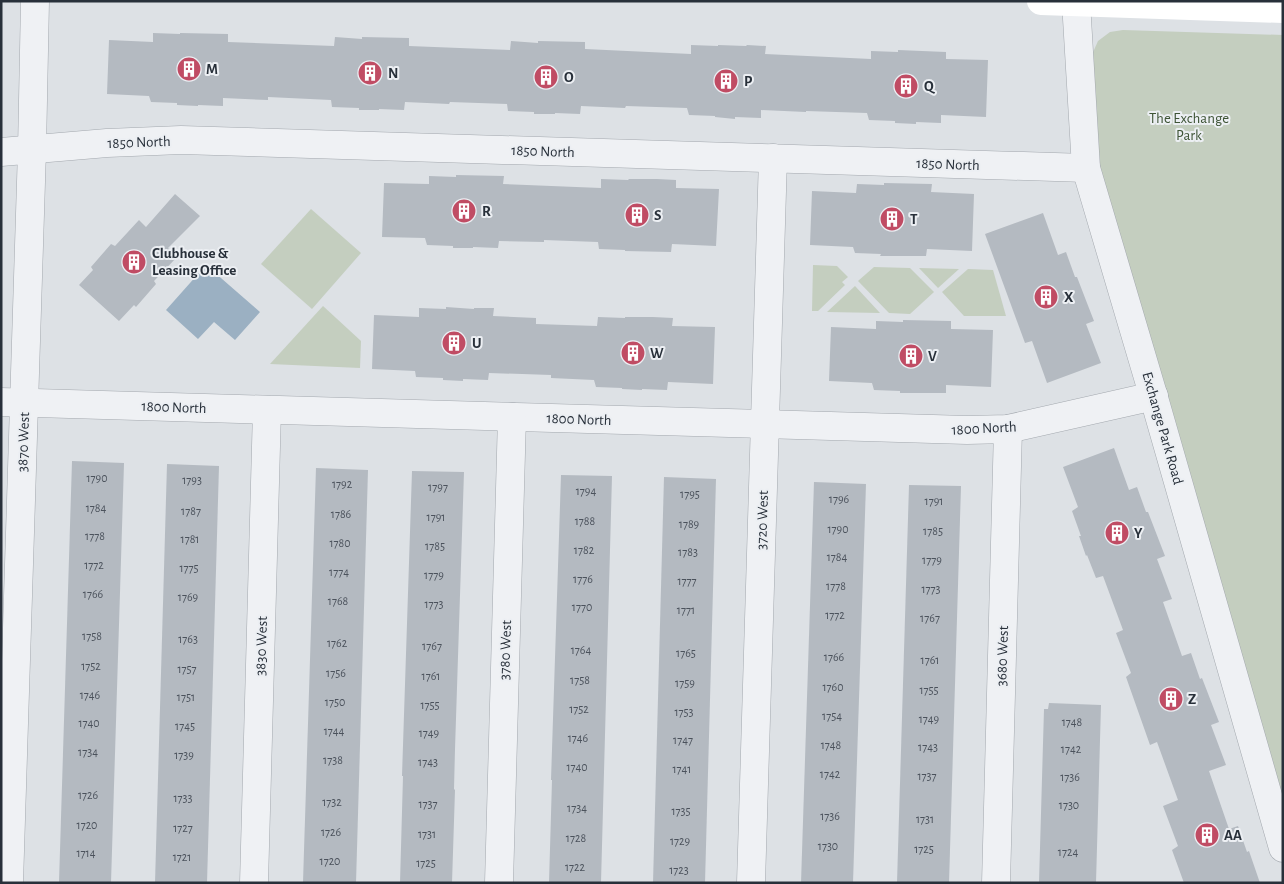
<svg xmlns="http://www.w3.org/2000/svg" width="1284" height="884" viewBox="0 0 1284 884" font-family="'Alegreya Sans',sans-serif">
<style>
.green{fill:#c4cebf}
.water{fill:#9bb0c2}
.building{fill:#b4bac1}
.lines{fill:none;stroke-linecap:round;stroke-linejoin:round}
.street-casing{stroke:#a3a8ae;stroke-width:29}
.street{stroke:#eff1f4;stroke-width:28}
.secondary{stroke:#fff;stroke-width:28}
.labels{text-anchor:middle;stroke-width:4;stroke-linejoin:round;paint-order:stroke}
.number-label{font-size:12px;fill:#4b525c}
.poi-label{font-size:15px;font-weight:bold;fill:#28303a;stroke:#eceff3;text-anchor:start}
.park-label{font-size:15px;fill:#3e5436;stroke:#eceff3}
.street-label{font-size:15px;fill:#28303a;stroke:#eceff3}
</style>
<rect width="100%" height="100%" fill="#dde1e5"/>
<g class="green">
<path d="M1123,30L1283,35V810L1097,167L1090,59L1098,41L1110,32Z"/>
<path d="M311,209L361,253L312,309L261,264Z"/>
<path d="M813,265L837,266L848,277L842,282L845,285L818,311H812Z"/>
<path d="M874,267L910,268L934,292L910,314L889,313L858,281Z"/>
<path d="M919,268L959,269L938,288Z"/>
<path d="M968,269L993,270L1006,316H964L942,292Z"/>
<path d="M855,286L880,313L827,312Z"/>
<path d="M323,306L361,341L360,368L270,364Z"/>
</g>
<path class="water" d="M206,265L260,312L235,340L214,322L198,339L166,310Z"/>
<g class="building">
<path d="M153,33L180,34V33L228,34V42L334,46L335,37L362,39V37L409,38V46L510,50L511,41L538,43V41L585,42V49L691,54V45L718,46V45L746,46L747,45L766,46L765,54L871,59V51L898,52V50L946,52V59L988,60L986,117L941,115V123L916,122V124L895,123V121L869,120L867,113L806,111V112L761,110V118L735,117V119L715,117V116L689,115L687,108L626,106L625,108L581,106L580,114L555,113V114H534V112L508,111L507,104L450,102L449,104L405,102L404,110L379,109V110H359V108L332,107L331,100L268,97V100L223,98V106L198,105V106L177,105V103L151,102L149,96L107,94L109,40L153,42Z"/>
<path d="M456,175L504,176L503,184L601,188V179L628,180L629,179H657L676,180V188L719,189L716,246L672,244L671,252L625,251V250L599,249L598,242L544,240V242L499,241L498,248L473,247V248H453V246L427,245L425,238L382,237L384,183L429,184V176L456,177Z"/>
<path d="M884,183L932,184L931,192L974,194L972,251L927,249L926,256H880L881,254L855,253L853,247L810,245L812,191L856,193L857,184L884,185Z"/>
<path d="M175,194L200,216L168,248L177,257L154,281L156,284L136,307L134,305L119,321L79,285L93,270L91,267L111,244L115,246L139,220L146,227Z"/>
<path d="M1043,213L1058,255L1066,252L1075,277H1077L1087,303L1094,321L1086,324L1101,363L1047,383L1032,341L1025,343L985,234Z"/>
<path d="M446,307L474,309V308H494L493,316L536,318V324L597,326L598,317L625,318V317H653L673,318L672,326L715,327L713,384L668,382L667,390L642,389V390L622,389V388L596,387L594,380L551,378V375L489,373L488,380L463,379V381L443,380V378L416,377L415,371L372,369L374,315L419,317V308L446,309Z"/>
<path d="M903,320L951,321V329L993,330L991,387L946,385V393H900V391L874,390L872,383L829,381L831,327L876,329V321L903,322Z"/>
<path d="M1114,448L1129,490L1137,487L1146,512H1148L1165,556L1157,559L1172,599L1163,602L1182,656L1191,653L1200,679L1202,678L1219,722L1211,725L1226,765L1209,771L1229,829L1238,826L1247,852L1249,851L1260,883H1184L1172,850L1178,846L1163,806L1178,800L1157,742L1150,745L1126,677L1131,673L1116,633L1123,630L1103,576L1096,578L1087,555L1086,556L1079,536H1081L1072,511L1078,507L1063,467Z"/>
<path d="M72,461L124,463L111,883H59Z"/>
<path d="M167,464L219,466L207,883H155Z"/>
<path d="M316,468L368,470L356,883H303Z"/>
<path d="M412,471L464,472L455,749L454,789L455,790L452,883H400L403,776H402Z"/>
<path d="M561,475L612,476L601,883H549L552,780H551Z"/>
<path d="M664,477L716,479L705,883H653Z"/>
<path d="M814,482L866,484L853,883H801Z"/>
<path d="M909,485L961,486L949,883H897Z"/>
<path d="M1049,703L1101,705L1096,883H1039L1044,709H1048Z"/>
</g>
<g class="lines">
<defs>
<g id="street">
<path d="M1076,2L1086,168L1152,391L1283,848"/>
<path d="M1,152L107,143L181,140L1086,168"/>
<path d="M1,402L967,430L1008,429L1154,396"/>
<path d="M9,883L32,150L35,1"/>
<path d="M254,883L267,410"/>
<path d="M499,883L512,417"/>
<path d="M751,883L773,158"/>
<path d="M996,883L1008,429"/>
</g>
</defs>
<use href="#street" class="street-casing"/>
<use href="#street" class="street"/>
<path class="secondary" d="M1041,1L1283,9"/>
</g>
<defs>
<symbol id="building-disc" viewBox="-11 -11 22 22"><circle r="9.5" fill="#c04c64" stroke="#eceff3"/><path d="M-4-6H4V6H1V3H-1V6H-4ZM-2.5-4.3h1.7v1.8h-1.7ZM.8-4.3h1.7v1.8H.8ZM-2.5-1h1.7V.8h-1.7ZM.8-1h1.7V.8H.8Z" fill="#fff"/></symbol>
</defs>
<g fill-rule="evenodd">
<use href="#building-disc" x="175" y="55" width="28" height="28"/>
<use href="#building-disc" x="356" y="59" width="28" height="28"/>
<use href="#building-disc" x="532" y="63" width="28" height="28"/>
<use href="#building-disc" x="712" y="67" width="28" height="28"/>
<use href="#building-disc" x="892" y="72" width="28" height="28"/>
<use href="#building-disc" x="450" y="197" width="28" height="28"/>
<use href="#building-disc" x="623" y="201" width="28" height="28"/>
<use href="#building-disc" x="878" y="205" width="28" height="28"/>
<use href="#building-disc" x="120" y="248" width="28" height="28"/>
<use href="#building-disc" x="1032" y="283" width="28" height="28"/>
<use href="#building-disc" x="440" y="329" width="28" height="28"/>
<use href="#building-disc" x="619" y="339" width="28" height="28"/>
<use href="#building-disc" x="897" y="342" width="28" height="28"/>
<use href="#building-disc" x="1103" y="519" width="28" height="28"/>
<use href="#building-disc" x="1157" y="685" width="28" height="28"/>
<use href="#building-disc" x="1193" y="821" width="28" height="28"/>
</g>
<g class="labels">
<g class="number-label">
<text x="97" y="482">1790</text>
<text x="192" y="484">1793</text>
<text x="342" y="488">1792</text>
<text x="438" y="491">1797</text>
<text x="586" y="495">1794</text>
<text x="690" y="498">1795</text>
<text x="839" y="503">1796</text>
<text x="934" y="505">1791</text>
<text x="96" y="512">1784</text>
<text x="191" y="515">1787</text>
<text x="341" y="518">1786</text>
<text x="436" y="521">1791</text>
<text x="585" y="525">1788</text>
<text x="689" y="528">1789</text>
<text x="838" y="533">1790</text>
<text x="933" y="535">1785</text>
<text x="95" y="540">1778</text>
<text x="190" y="543">1781</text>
<text x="340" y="547">1780</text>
<text x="435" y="550">1785</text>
<text x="584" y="554">1782</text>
<text x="688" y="556">1783</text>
<text x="837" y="561">1784</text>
<text x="932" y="564">1779</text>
<text x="94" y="569">1772</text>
<text x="189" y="572">1775</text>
<text x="339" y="576">1774</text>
<text x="434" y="579">1779</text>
<text x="583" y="583">1776</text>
<text x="687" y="585">1777</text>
<text x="836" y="590">1778</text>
<text x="931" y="593">1773</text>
<text x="93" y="598">1766</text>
<text x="188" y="601">1769</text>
<text x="338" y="605">1768</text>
<text x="434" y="608">1773</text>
<text x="582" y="611">1770</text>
<text x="686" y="614">1771</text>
<text x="835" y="619">1772</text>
<text x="930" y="622">1767</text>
<text x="92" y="640">1758</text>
<text x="188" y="643">1763</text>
<text x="337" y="647">1762</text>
<text x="432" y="650">1767</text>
<text x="581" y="654">1764</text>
<text x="686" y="657">1765</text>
<text x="834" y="661">1766</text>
<text x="930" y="664">1761</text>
<text x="91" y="670">1752</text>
<text x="187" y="673">1757</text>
<text x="336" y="677">1756</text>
<text x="431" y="680">1761</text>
<text x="580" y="684">1758</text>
<text x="685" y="687">1759</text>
<text x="833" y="691">1760</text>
<text x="929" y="694">1755</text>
<text x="90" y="699">1746</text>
<text x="186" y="701">1751</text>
<text x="335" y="706">1750</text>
<text x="430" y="709">1755</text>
<text x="579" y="713">1752</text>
<text x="684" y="716">1753</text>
<text x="832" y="720">1754</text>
<text x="929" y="723">1749</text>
<text x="1072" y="726">1748</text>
<text x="89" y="727">1740</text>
<text x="185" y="730">1745</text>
<text x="334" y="735">1744</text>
<text x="429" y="737">1749</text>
<text x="578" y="742">1746</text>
<text x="683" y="744">1747</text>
<text x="831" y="749">1748</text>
<text x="928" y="751">1743</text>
<text x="1071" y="753">1742</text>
<text x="88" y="756">1734</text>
<text x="184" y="759">1739</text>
<text x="333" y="764">1738</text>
<text x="428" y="766">1743</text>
<text x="577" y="771">1740</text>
<text x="682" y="773">1741</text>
<text x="830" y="778">1742</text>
<text x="927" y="780">1737</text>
<text x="1070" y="781">1736</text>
<text x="88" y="799">1726</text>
<text x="183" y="802">1733</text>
<text x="332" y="806">1732</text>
<text x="428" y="808">1737</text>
<text x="1069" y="809">1730</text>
<text x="577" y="812">1734</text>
<text x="681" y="815">1735</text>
<text x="830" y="820">1736</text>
<text x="925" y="823">1731</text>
<text x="87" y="829">1720</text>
<text x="183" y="832">1727</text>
<text x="331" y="836">1726</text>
<text x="427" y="838">1731</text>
<text x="576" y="842">1728</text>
<text x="680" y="845">1729</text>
<text x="828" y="850">1730</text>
<text x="924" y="853">1725</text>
<text x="1068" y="856">1724</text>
<text x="86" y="857">1714</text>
<text x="182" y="861">1721</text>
<text x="330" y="865">1720</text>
<text x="426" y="867">1725</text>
<text x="575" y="871">1722</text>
<text x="679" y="874">1723</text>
</g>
<g class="poi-label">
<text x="206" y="74">M</text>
<text x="388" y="78">N</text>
<text x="564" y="82">O</text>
<text x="744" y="86">P</text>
<text x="924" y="91">Q</text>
<text x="482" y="216">R</text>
<text x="654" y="220">S</text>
<text x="910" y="224">T</text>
<text x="152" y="258">Clubhouse &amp;<tspan x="152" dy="17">Leasing Office</tspan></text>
<text x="1064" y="302">X</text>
<text x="472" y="348">U</text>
<text x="650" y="358">W</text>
<text x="928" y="361">V</text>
<text x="1134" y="538">Y</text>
<text x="1188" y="704">Z</text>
<text x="1224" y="840">AA</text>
</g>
<g class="park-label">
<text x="1189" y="123">The Exchange<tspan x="1189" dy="17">Park</tspan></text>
</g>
<g class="street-label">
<text transform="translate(139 142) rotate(-2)" y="5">1850 North</text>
<text transform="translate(543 151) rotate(2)" y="5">1850 North</text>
<text transform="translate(948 164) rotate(2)" y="5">1850 North</text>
<text transform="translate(174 407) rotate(2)" y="5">1800 North</text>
<text transform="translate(579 419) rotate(2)" y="5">1800 North</text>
<text transform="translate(984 428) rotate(-3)" y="5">1800 North</text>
<text transform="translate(1163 428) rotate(74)" y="5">Exchange Park Road</text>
<text transform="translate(23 442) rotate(-88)" y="5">3870 West</text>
<text transform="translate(762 520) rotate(-88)" y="5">3720 West</text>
<text transform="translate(261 646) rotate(-88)" y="5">3830 West</text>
<text transform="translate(505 650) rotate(-88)" y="5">3780 West</text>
<text transform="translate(1002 656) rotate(-88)" y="5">3680 West</text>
</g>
</g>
<rect width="1284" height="884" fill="none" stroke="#28303a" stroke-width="5"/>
</svg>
